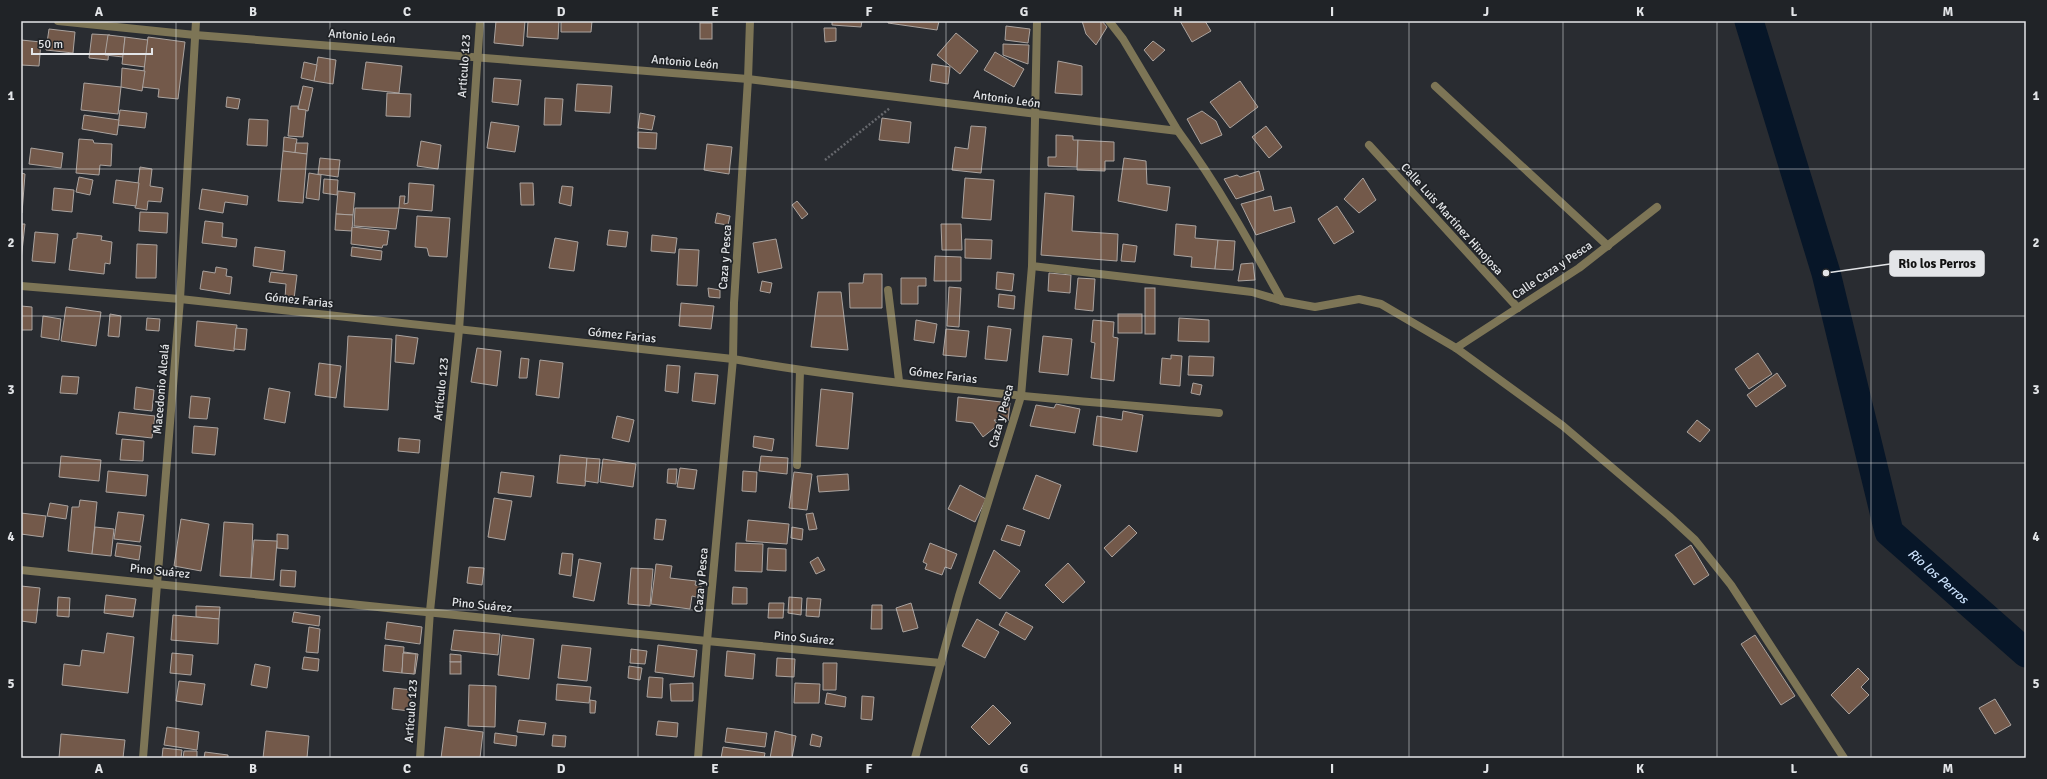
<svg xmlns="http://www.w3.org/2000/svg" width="2047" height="779" viewBox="0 0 2047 779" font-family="Signika,sans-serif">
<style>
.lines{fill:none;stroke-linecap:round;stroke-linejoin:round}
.river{stroke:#071628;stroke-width:29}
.building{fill:#73594a;stroke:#aaa39f}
.path{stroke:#66686d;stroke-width:2.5;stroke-dasharray:2 2;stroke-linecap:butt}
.minor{stroke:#7d7556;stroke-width:8}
.grid{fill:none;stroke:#e3e5e8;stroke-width:1;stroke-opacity:0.55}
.labels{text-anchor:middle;stroke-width:3.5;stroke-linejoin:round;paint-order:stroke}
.street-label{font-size:12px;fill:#e3e5e8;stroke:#202327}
.water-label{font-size:13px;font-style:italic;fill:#cae0fa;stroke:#202327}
.leader{fill:none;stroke:#e3e5e8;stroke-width:1.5}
.callout-dot{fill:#e3e5e8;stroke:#202327;stroke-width:1.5}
.callout{fill:#e3e5e8;stroke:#e3e5e8;stroke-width:1.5}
.callout-label{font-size:13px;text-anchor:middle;font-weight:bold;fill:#111}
.neatline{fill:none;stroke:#e3e5e8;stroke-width:1.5}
.grid-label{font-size:13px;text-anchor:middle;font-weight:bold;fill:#e3e5e8}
</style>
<rect width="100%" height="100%" fill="#292c31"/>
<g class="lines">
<path class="river" id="s1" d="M1749,21L1826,273L1889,532L2026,653"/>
</g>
<g class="building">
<path d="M496,21H525L523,46L494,43Z"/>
<path d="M528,21H559L558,39L527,37Z"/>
<path d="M561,21H592L591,32H561Z"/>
<path d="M832,21H862L861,27L832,25Z"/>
<path d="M888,21H939L937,30L888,23Z"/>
<path d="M1078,21H1102L1107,27L1096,45L1086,34L1082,21Z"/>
<path d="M1180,21H1205L1211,31L1192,42Z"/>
<rect x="700" y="23" width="12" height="16"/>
<path d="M1006,26L1030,29L1028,43L1005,40Z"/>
<path d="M824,28H836V41L825,42Z"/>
<path d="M49,29L75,32L73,53L46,50Z"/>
<path d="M956,33L978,51L960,74L937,55Z"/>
<path d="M92,34L110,35L108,60L89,58Z"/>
<path d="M108,35L125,37L123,57L105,55Z"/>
<path d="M125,37L148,40L145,67L122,64Z"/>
<path d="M148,37L185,42L178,99L158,97L159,89L142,87Z"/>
<path d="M21,40L41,42L39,66L21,65Z"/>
<path d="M1153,41L1165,50L1153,61L1144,50Z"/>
<path d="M1003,44L1029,45L1028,64L1003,55Z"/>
<path d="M995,52L1024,69L1014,87L984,70Z"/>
<path d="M318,57L336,60L333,84L314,81Z"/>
<path d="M1058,61L1082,66V95L1055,93Z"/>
<path d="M304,62L317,65L314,81L301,78Z"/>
<path d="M366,62L402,66L399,93L362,89Z"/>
<path d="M932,64L950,67L948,84L930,81Z"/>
<path d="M122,68L145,71L142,91L121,87Z"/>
<path d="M494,78L521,80L518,105L492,102Z"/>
<path d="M1240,81L1258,107L1230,128L1210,102Z"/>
<path d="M84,83L121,87L118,114L81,110Z"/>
<path d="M577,84L612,86L610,113L575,111Z"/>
<path d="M303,86L313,88L308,111L298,109Z"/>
<path d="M387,93L411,94L410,117L386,116Z"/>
<path d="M227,97L240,99L238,109L226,107Z"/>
<path d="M545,98L563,99L561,125H544Z"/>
<path d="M291,106H298V109L306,110L303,137L288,136Z"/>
<path d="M120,110L147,113L145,128L118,125Z"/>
<path d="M1202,111L1216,121L1222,135L1201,144L1187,119Z"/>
<path d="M640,113L655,116L652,130L638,128Z"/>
<path d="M84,115L119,120L117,135L82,129Z"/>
<path d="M882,118L911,122L909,143L879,140Z"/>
<path d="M249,119L268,120L267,146L247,145Z"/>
<path d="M491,122L519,126L515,152L487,148Z"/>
<path d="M971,126L986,127L981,173L952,170L955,147L968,149Z"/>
<path d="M1266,126L1282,147L1269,158L1252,137Z"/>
<path d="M638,132L657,133L656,149L638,148Z"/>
<path d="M1056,135L1073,136V140H1078L1077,167L1048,166V157H1056Z"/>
<path d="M284,137L297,139L295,153L283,151Z"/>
<path d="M79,139L93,140L94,143L112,144L111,166L100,165L99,175L76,173Z"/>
<path d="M1078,140L1114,142V161H1105V171L1077,170Z"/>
<path d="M421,141L441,145L438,169L417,166Z"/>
<path d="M296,143H308L307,154L295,153Z"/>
<path d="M707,144L732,147L729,174L704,170Z"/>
<path d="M31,148L63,153L61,168L29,164Z"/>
<path d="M283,151L307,154L303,203L278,201Z"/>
<path d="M320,158L340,160L338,177L318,174Z"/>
<path d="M1124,158L1146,161L1147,184L1170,187L1167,211L1118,201Z"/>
<path d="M140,167L152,169L150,186L163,188L161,202L148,201L147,210L135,208Z"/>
<path d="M1259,171L1264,190L1236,199L1224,179L1237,175L1240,177Z"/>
<path d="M21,173L25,174L22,213H21Z"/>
<path d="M309,173L321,175L319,200L306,198Z"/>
<path d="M79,177L93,180L90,195L76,192Z"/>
<path d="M965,178L994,180L991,220L962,218Z"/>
<path d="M1363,178L1376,200L1359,213L1344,199Z"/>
<path d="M324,179L338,180L337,195L323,193Z"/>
<path d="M116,180L139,183L136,206L113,203Z"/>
<path d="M409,183L434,185L432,211L399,208L400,196H405L404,204L408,203Z"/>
<path d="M520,183H533L534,205H521Z"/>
<path d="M562,186L573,187L571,206L559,203Z"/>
<path d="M54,188L74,190L72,212L52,210Z"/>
<path d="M202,189L248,196L247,205L225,202L223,213L199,209Z"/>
<path d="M338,191L355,193L353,215L336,214Z"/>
<path d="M1045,193L1074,196L1072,231L1118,234L1117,261L1041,255Z"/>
<path d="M1271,196L1274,211L1291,207L1295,222L1256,235L1241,204Z"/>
<path d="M797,201L808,214L802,219L792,205Z"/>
<path d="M1337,206L1354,232L1334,244L1318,219Z"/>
<path d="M355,208H399L396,229L354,226Z"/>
<path d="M140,212L168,213L167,233L139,231Z"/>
<path d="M717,213L730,216L728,225L715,223Z"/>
<path d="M336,214L353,215L352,231L335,230Z"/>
<path d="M417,216L450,218L447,257L429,256L427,248L415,247Z"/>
<path d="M205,221L223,223L222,237L237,239L236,247L202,243Z"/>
<path d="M21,224H25L21,260Z"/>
<path d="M941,224H961L962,250H942Z"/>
<path d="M1176,224L1196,226L1195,238L1218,240L1215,269L1191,267L1192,257L1174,255Z"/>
<path d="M352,227L389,231L387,245H383L382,248L351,244Z"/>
<path d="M609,230L628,232L626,247L607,245Z"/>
<path d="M35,232L58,234L55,263L32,261Z"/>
<path d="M77,233L102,236L101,240L112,242L110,264L105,263L104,274L69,270L73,239L77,238Z"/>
<path d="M652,235L677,238L675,253L651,251Z"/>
<path d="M555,238L578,242L574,271L549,268Z"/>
<path d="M776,239L782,268L758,273L753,243Z"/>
<path d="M965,239L992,240L991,259L965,258Z"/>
<path d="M1218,240L1235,241L1233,270L1215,269Z"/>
<path d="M137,244L157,245L156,278H136Z"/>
<path d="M1123,244L1137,246L1135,262L1121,261Z"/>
<path d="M255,247L285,251L283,271L253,266Z"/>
<path d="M352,247L382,251L381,260L351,256Z"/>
<path d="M679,249L699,250L697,286L677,285Z"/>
<path d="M935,256L961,257V281H934Z"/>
<path d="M1253,263L1255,280L1238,281L1241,264Z"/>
<path d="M216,267L227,269L226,276L232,277L230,294L200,289L203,271L215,273Z"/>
<path d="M271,272L297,275L294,299L285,298L286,284L269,282Z"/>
<path d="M997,272L1014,274L1012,291L996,289Z"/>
<path d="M1049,273L1071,275L1070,293L1048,291Z"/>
<path d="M864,274H882V308H850L849,283H863Z"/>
<path d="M901,278H926V286H918V304H901Z"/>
<path d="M1078,278L1095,279L1093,311L1075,309Z"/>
<path d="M762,281L772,283L770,293L760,291Z"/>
<path d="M949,287L961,288L959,327L947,326Z"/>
<path d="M708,288L720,290V298L709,297Z"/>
<rect x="1145" y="288" width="10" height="46"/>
<path d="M818,292H841L848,350L811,347Z"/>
<path d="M999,294L1015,296L1014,309L998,307Z"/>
<path d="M681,303L714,306L711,329L679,326Z"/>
<path d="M21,306L32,307V330H21Z"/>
<path d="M66,307L101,312L96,346L61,341Z"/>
<path d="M110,314L121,316L119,337L108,336Z"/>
<rect x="1118" y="314" width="24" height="19"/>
<path d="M43,316L61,319L59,340L41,337Z"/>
<path d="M147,318L160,319L159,331L146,330Z"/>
<path d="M1179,318L1209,320V342L1178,341Z"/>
<path d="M916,320L937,324L934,343L914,340Z"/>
<path d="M1093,320L1114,322L1113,337L1118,338L1114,381L1091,378L1095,343L1091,342Z"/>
<path d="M197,321L237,325L234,351L195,346Z"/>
<path d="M988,326L1011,329L1007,361L985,359Z"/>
<path d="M236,328L247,329L245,350L234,349Z"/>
<path d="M946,329L969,331L966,357L943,355Z"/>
<path d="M396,335L418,338L414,364L395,362Z"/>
<path d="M348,336L392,339L388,410L344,407Z"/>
<path d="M1043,336L1072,339L1068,375L1039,372Z"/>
<path d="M477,348L501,351L497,386L471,382Z"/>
<path d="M1758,353L1772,374L1749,389L1735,369Z"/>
<path d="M1171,355L1182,356L1180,386L1160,384L1162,358L1171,359Z"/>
<path d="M1189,356L1214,357L1213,376L1188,375Z"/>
<path d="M521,358L529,359L527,378H519Z"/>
<path d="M540,360L563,363L559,398L536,395Z"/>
<path d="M319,363L341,366L336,398L315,395Z"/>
<path d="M667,365L680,366L678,393L665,391Z"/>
<path d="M695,373L718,375L715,404L692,401Z"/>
<path d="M1777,373L1786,386L1756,407L1747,395Z"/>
<path d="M62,376L79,377L77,394L60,393Z"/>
<path d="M1193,383L1202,385L1200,395L1191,393Z"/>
<path d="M136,387L154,390L152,411L134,409Z"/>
<path d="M269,388L290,392L285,423L264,419Z"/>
<path d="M821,389L853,393L848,449L816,446Z"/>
<path d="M191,396L210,398L207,419L189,418Z"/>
<path d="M958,397L1010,403L1008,421L994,420L998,425L983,437L973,423L956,421Z"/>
<path d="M1056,404L1080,409L1075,433L1030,426L1036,405L1054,408Z"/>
<path d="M1123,411L1143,415L1137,452L1093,445L1097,416L1122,420Z"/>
<path d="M119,412L155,416L152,438L116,434Z"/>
<path d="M617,416L634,420L629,442L612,438Z"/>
<path d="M1697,420L1710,430L1700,442L1687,432Z"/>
<path d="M194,426L218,428L215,455L192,453Z"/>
<path d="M754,436L774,439L772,451L753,447Z"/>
<path d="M399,438L420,440L419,453L398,451Z"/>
<path d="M122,439L144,441L143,461L120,460Z"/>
<path d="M560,455L587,458L585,486L557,483Z"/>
<path d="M61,456L101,460L99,481L59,477Z"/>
<path d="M761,456L788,458L787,474L759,471Z"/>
<path d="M587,458L600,459L598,483L585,481Z"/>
<path d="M603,459L636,464L633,487L600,482Z"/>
<path d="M680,468L697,470L694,489L677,487Z"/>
<path d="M668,469H677L676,484L667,483Z"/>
<path d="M108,471L148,475L146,496L106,492Z"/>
<path d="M743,471L757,472L756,492L742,491Z"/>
<path d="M501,472L534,476L531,497L498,493Z"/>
<path d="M794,472L812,474L807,510L789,508Z"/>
<path d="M848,474L849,490L819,492L817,476Z"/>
<path d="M1036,475L1061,485L1049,519L1023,509Z"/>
<path d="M960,485L986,499L975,522L948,509Z"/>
<path d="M494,498L512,501L505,540L488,537Z"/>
<path d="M80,500L97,502L92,554L68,551L72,507H79Z"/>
<path d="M50,503L68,506L66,519L47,516Z"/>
<path d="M118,512L144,515L140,542L114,539Z"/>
<path d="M21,513L46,516L43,537L21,534Z"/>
<path d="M813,513L817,529L809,530L806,514Z"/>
<path d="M181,519L209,524L201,571L174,566Z"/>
<path d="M656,519L666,520L663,540L654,539Z"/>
<path d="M748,520L789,524L787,544L746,541Z"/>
<path d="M224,522L253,524L251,578L220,576Z"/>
<path d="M1007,525L1025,531L1020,546L1001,540Z"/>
<path d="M1129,525L1137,533L1112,557L1104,548Z"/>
<path d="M95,527L114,529L111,556L92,554Z"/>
<path d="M792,527L803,529L802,540L791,538Z"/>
<path d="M277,534L288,535V549L277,548Z"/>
<path d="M254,540L277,541L274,580L251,578Z"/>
<path d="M117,543L141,546L139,560L115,556Z"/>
<path d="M736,543L763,544L762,572L735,571Z"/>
<path d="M930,543L957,554L951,569L945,567L942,575L925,569L927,564L923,562Z"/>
<path d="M1691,545L1709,575L1694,585L1675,555Z"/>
<path d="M768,548L786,549V571L767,570Z"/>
<path d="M994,550L1020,571L1000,599L979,583Z"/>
<path d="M562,553L573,554L571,576L559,574Z"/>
<path d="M818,557L825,570L816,574L810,562Z"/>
<path d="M579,559L601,563L594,601L573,597Z"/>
<path d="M1068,563L1085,582L1063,603L1045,585Z"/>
<path d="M656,564L672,566L670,578L696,581L695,585L701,586L700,598L692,596L690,609L651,604Z"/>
<path d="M469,567L484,568L482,585L467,583Z"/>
<path d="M631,568L653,569L650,606L628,604Z"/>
<path d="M281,570L296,571L295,587L280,586Z"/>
<path d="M21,586L40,588L36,623L21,621Z"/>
<path d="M733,587L747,588V604H732Z"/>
<path d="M106,595L136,599L133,617L104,613Z"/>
<path d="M58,597L70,598L69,617L57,616Z"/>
<path d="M789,597L802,598L801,615L788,613Z"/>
<path d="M807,598L821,599L819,617L806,616Z"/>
<path d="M769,603H784L783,618H768Z"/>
<path d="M911,603L918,628L903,632L896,608Z"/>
<path d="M872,605H882V629H871Z"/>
<path d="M196,606L220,607L219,619L196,617Z"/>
<path d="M294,612L320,616L319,626L292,622Z"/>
<path d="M1006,612L1033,627L1025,640L999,625Z"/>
<path d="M173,615L219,619L218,644L171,640Z"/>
<path d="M977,619L999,632L985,658L962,646Z"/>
<path d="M387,622L422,627L420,644L385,639Z"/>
<path d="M309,627L320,629L318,653L306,652Z"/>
<path d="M454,630L500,634L498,655L451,650Z"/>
<path d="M107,633L134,637L128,693L62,685L64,664L80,666L82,650L104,653Z"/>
<path d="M502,635L534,639L529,679L498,675Z"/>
<path d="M1755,635L1795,696L1781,705L1741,644Z"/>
<path d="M385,645L404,647L402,673L383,671Z"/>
<path d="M562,645L591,648L587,681L558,678Z"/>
<path d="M658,645L697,650L694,677L655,672Z"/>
<path d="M631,649L647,651L645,664L630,663Z"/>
<path d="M727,651L755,654L753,679L725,676Z"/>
<path d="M404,652L418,654L415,674L402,672Z"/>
<path d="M172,653L193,655L191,675L170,673Z"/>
<path d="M403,653L416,654L414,674L402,673Z"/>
<path d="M450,654L461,655V662H450Z"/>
<path d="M304,657L319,659L318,671L302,669Z"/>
<path d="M777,658L795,659L794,677L776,676Z"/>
<rect x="450" y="662" width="11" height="12"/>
<path d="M823,663H837L836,690H823Z"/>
<path d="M255,664L270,667L267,688L251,685Z"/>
<path d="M629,666L642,668L640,680L628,678Z"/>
<path d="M1858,668L1869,679L1861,687L1869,695L1849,714L1831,695Z"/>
<path d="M649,677L663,678L662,698L647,697Z"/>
<path d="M179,681L205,684L202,705L176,701Z"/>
<path d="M693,683V701H671L670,684Z"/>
<path d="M795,683L820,684L819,703H794Z"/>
<path d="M557,684L591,687L589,703L556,700Z"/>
<path d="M469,685L496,686L495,727L468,726Z"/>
<path d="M394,688L412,690L410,711L392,709Z"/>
<path d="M827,693L846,697L845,707L825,704Z"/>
<path d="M862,696L874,697L872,720L861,719Z"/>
<path d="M1995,699L2011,725L1995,734L1979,708Z"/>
<path d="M590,700L596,701L595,713H590Z"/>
<path d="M993,705L1011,723L989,745L971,727Z"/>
<path d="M519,720L546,723L544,735L517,732Z"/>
<path d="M658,721L678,723L677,737L656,735Z"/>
<path d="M167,727L199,732L197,750L164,745Z"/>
<path d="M445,727L483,732L480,758H441Z"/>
<path d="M727,728L767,733L765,747L725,742Z"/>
<path d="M266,731L309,736L307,758H263Z"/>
<path d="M775,731L796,736L792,758H770Z"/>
<path d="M495,733L517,736L516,746L494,743Z"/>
<path d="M61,734L125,740L123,758H59Z"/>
<path d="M812,734L822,737L820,747L810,745Z"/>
<path d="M553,735L566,736L565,747L552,746Z"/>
<path d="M723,747L765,753L764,758H721Z"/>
<path d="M163,748L182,750L181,758H162Z"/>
<path d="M184,751H197V758H183Z"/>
<path d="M205,752L228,755V758H204Z"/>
</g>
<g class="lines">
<path class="path" d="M825,160L890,108"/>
<g class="minor">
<path d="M58,21L195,35L748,79L1178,131L1123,39L1109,21"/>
<path d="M1435,86L1608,246"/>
<path d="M1178,131C1218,185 1250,243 1282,301"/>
<path d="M1369,145L1518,308"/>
<path d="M1032,266L1252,292L1282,301L1315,307L1359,299L1381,304L1456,348L1563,426L1669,516L1695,540L1731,585L1844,758"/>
<path d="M21,286L180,299L733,359C894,387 1057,399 1219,413"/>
<path d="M888,290L899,381"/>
<path d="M1456,348L1579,268L1657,207"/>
<path d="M797,465L800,371"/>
<path d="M21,570L707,641L941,663"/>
<path d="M143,758L180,299L196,21"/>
<path d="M420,758L430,611L459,330L480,21"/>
<path d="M698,758L707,641L733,359L734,303L748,79L750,21"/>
<path d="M915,758L959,596L1021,396L1032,266L1037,21"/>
</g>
</g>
<path class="grid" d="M176,21V758M330,21V758M484,21V758M638,21V758M792,21V758M946,21V758M1101,21V758M1255,21V758M1409,21V758M1563,21V758M1717,21V758M1871,21V758M21,169H2026M21,316H2026M21,463H2026M21,610H2026"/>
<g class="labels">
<g class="street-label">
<text transform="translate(362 36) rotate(5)" y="4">Antonio León</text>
<text transform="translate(685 62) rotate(5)" y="4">Antonio León</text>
<text transform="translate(464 66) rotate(-86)" y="4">Artículo 123</text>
<text transform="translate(1007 99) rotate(8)" y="4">Antonio León</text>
<text transform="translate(1452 219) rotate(48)" y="4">Calle Luis Martínez Hinojosa</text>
<text transform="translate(725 257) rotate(-86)" y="4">Caza y Pesca</text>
<text transform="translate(1552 270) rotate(-34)" y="4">Calle Caza y Pesca</text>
<text transform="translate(299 300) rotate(6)" y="4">Gómez Farias</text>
<text transform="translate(622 335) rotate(6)" y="4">Gómez Farias</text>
<text transform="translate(943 375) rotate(7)" y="4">Gómez Farias</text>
<text transform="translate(161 389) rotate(-85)" y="4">Macedonio Alcalá</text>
<text transform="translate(441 389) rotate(-84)" y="4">Artículo 123</text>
<text transform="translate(1001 416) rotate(-75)" y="4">Caza y Pesca</text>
<text transform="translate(160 571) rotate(6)" y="4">Pino Suárez</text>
<text transform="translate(701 580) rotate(-85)" y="4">Caza y Pesca</text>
<text transform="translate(482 605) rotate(6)" y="4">Pino Suárez</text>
<text transform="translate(804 638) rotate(5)" y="4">Pino Suárez</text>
<text transform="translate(411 711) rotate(-86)" y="4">Artículo 123</text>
</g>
<g class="water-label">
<text dy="5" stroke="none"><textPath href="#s1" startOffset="596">Rio los Perros</textPath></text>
</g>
</g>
<path class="leader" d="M1826 273L1890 264"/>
<circle class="callout-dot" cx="1826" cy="273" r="4"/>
<rect class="callout" x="1890" y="251" width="94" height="25" rx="4"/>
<g class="callout-label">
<text x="1937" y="268">Rio los Perros</text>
</g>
<rect width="2047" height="779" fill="none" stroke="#202327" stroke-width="44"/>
<path d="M32 48v6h120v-6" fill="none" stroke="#e3e5e8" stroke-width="2"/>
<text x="38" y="48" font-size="12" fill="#e3e5e8" stroke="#202327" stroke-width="3" paint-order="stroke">50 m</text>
<rect x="22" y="22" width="2003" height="735" class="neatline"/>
<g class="grid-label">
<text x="99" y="16">A</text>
<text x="253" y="16">B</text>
<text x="407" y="16">C</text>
<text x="561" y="16">D</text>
<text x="715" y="16">E</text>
<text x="869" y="16">F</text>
<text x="1024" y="16">G</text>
<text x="1178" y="16">H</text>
<text x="1332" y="16">I</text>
<text x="1486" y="16">J</text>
<text x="1640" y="16">K</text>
<text x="1794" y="16">L</text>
<text x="1948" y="16">M</text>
<text x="11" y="100">1</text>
<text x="2036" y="100">1</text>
<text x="11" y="247">2</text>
<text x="2036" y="247">2</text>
<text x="11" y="394">3</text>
<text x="2036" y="394">3</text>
<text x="11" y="541">4</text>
<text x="2036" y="541">4</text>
<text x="11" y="688">5</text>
<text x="2036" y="688">5</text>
<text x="99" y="773">A</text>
<text x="253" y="773">B</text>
<text x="407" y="773">C</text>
<text x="561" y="773">D</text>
<text x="715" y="773">E</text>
<text x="869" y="773">F</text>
<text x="1024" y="773">G</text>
<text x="1178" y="773">H</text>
<text x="1332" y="773">I</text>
<text x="1486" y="773">J</text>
<text x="1640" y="773">K</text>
<text x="1794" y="773">L</text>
<text x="1948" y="773">M</text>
</g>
</svg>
